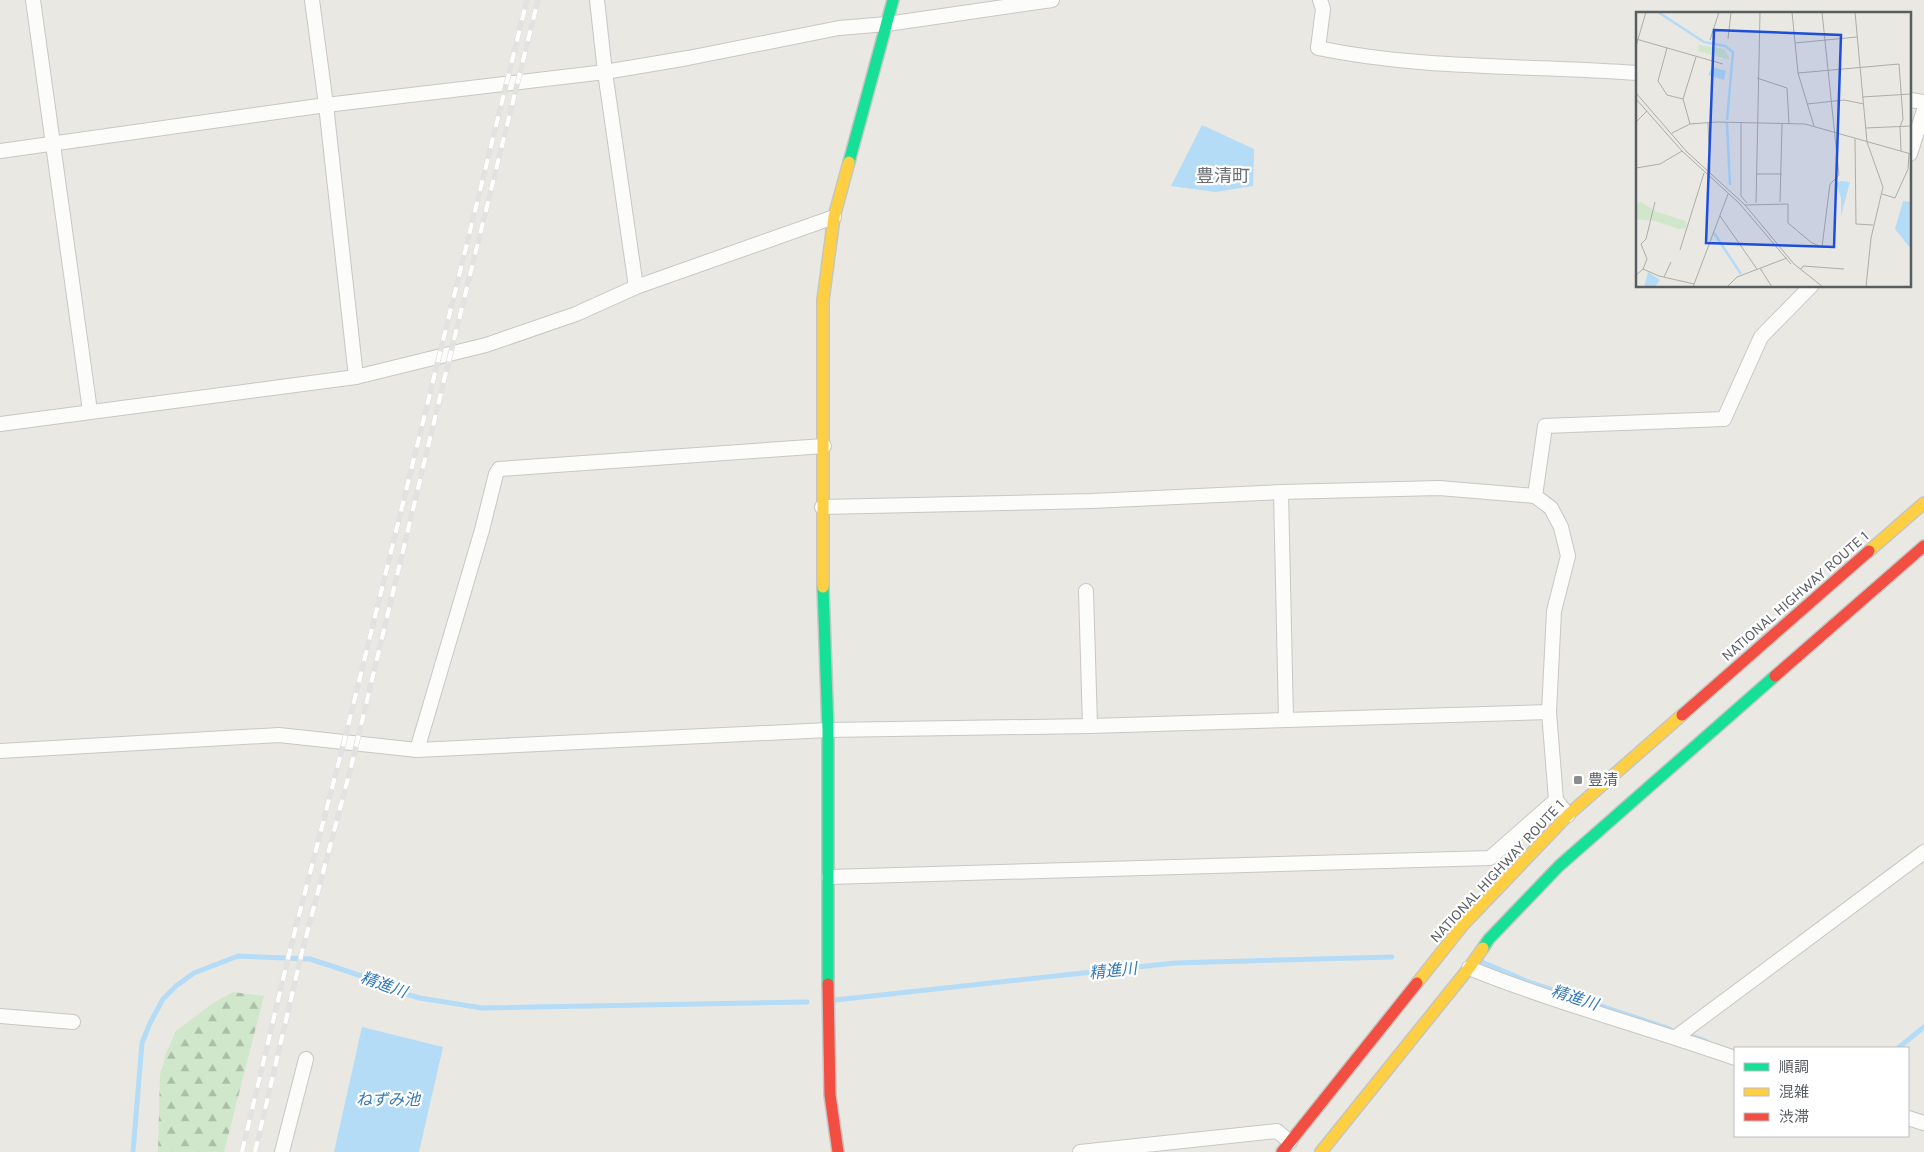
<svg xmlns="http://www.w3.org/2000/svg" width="1924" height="1152" viewBox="0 0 1924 1152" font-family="Karla,'Noto Sans JP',sans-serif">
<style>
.forest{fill:url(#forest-firs)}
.water{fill:#b4dcf6}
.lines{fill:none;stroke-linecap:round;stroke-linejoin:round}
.stream{stroke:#b4dcf6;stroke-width:5}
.street-casing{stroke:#c7c7c7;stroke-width:16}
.fast-casing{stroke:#c5c6c4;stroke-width:14}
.slow-casing{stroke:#c5c6c4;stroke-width:14}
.jam-casing{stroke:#c5c6c4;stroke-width:14}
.street{stroke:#fcfcfb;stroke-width:14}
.fast{stroke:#16e098;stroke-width:11}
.slow{stroke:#ffcf43;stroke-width:11}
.jam{stroke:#f24e42;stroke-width:11}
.rail-casing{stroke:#e2e2e1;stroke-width:5.5}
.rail{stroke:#fff;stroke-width:4;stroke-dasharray:11;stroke-linecap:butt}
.poi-dot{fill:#8b8e8f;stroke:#fff;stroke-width:2}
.labels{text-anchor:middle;stroke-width:4.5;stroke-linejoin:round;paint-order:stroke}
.street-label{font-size:15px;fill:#585d62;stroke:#fff}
.poi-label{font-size:15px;fill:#585d62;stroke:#fff;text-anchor:start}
.water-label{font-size:16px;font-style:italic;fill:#3378b8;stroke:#fff}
.quarter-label{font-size:18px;fill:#696f74;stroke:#fff}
.inset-river{fill:none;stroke:#b4dcf6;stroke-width:2.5}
.inset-road{fill:none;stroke:#acacab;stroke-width:1}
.view{fill:#1d4ed8;fill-opacity:0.15;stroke:#1d4ed8;stroke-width:2.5}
.inset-edge{fill:none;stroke:#585d62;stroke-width:2.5}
</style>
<defs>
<pattern id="forest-firs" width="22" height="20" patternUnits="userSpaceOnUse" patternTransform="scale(1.25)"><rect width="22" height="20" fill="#d0e7cb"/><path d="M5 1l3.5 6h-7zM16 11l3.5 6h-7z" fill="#acbea8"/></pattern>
</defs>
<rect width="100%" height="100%" fill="#eae8e2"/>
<path class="forest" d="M233,992L264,996L224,1152H158L160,1075L166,1053L176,1031L213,1003Z"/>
<g class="water">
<path d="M1202,125L1254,149L1253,186L1216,192L1171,186Z"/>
<path d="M362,1027L443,1047L419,1152H334Z"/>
</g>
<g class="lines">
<g class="stream">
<path d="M1482,962L1529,982L1670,1029"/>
<path d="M835,1000L1175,963L1392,957"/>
<path d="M1688,1035L1706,1041"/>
<path d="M1898,1048L1924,1027"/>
<path d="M133,1152L142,1043L150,1023L163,999L176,986L194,973L238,956L310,959L374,980L391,990L420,998L482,1008L807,1002"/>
</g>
<defs>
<g id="street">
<path d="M33,0L90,411"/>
<path d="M312,0L326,105L356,377"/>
<path d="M597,0L605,72L636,287"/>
<path d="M1320,0L1323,9L1318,48C1423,70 1531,65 1638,73"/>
<path d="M1910,100L1924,102"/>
<path d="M0,151L326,105L605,72L688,58L839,28L887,24L1052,0"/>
<path d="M1910,154L1924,110"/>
<path d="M0,424L356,377L486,345L576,314L636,287L834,217"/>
<path d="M1281,492L1286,719"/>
<path d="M1535,496L1545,426L1724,419L1761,337L1811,286"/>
<path d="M822,507L1092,501L1281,492L1439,488L1535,496L1551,508L1561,527L1568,556L1554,611L1549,712L1556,800L1568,815"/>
<path d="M1086,591L1090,726"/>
<path d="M417,750L482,530L496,474L499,469L824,446"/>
<path d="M0,751L279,735L417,750L828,730L1090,726L1549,712"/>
<path d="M829,877L1490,858L1556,800"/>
<path d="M1469,968C1556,1003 1647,1027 1735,1058"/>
<path d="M0,1016L73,1022"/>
<path d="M1676,1037L1924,852"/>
<path d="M1908,1118L1924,1123"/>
<path d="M282,1152L306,1059"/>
<path d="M1080,1152L1277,1131L1290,1142"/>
</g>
<g id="fast">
<path d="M849,162L893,0"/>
<path d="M823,587L828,730V984"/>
<path d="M1483,948L1489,939L1559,866L1775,676"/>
</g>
<g id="slow">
<path d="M1869,551L1924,503"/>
<path d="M823,587V300L834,217L849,162"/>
<path d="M1417,983L1463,925L1568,815L1682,715"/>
<path d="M1321,1152L1469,968L1483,948"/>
</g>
<g id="jam">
<path d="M1775,676L1924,546"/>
<path d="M1682,715L1869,551"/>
<path d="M828,984L830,1095L838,1152"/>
<path d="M1282,1152L1417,983"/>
</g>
</defs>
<use href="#street" class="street-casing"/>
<use href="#fast" class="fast-casing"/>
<use href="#slow" class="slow-casing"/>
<use href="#jam" class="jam-casing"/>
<use href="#street" class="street"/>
<use href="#fast" class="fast"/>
<use href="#slow" class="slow"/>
<use href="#jam" class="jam"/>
<defs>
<g id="rail">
<path d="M242,1152L290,950L347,730L527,0"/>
<path d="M255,1152L302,952L351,767L446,372L538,0"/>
</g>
</defs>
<use href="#rail" class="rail-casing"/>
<use href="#rail" class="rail"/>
</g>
<rect class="poi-dot" x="1573" y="775" width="10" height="10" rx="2.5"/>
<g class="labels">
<g class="street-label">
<text transform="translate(1795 596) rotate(-41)" y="5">NATIONAL HIGHWAY ROUTE 1</text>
<text transform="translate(1497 871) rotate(-47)" y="5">NATIONAL HIGHWAY ROUTE 1</text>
</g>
<g class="poi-label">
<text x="1588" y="785">豊清</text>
</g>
<g class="water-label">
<text transform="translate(1113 970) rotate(-6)" y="6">精進川</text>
<text transform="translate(384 984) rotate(20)" y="6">精進川</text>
<text transform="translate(1575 997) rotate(18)" y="6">精進川</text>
<text x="388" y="1105">ねずみ池</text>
</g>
<g class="quarter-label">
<text x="1223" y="182">豊清町</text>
</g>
</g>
<g transform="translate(1636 12)">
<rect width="275" height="275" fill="#eae8e2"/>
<path d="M63,33L88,37L94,48L62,39ZM5,190L21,200L50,209V216L43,217L19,209L0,207V191Z" fill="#d0e7cb"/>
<path d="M76,55L90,59L88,68L72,63ZM205,169L214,170L205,204V186L200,171ZM267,189L275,190V237L259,217ZM12,260L24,268L19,275H8Z" fill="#b4dcf6"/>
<path class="inset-river" d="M22,0L68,30L89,34L97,40L91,108M91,111L94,173M78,221L105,262"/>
<path class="inset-road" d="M156,0L162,61L178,114M219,0L231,130L247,175L235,226L230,275M0,27L87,52M92,27L95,0M74,28L83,0M159,31L221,25M0,34L10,0M31,36L22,69L31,83L47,87M162,61L263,52L267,107L264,115L265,139M121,66L151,76L153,112M0,81L51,140L109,193L158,252L187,275M226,85L275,82M0,87L46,139L103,191L155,252M171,92L208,88L228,92M0,110L11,99M72,111L74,161M105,111V184L111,191M54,112L47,87L60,45M230,116L275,114M36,121L54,112L81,110L169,112L275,142M219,127L220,212L237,213M0,156L24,152L46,139M121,162H146M246,182L259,186L272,157L273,142M144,190L146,112M120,191L124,0M109,193L152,192V211L176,231L186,235L194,172L203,163L186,0M84,204L121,257M44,238L68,161M124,256L136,275M7,257L23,264L58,272M165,257L167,254L208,257M0,263L7,257L11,247L5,232L10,227L19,190M28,265L35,250M57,275L92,182M91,275L101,265L151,246"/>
<path class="view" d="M78,18L205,23L198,235L70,231Z"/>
<rect width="275" height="275" class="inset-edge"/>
</g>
<rect x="1734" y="1047" width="175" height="90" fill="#ffffff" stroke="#bcbec0"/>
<rect x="1744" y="1063" width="25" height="8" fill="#16e098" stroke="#bcbec0"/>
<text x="1779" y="1072" font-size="15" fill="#585d62">順調</text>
<rect x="1744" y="1088" width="25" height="8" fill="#ffcf43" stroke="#bcbec0"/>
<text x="1779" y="1097" font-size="15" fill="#585d62">混雑</text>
<rect x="1744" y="1113" width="25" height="8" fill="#f24e42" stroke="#bcbec0"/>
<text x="1779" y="1122" font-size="15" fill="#585d62">渋滞</text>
</svg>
